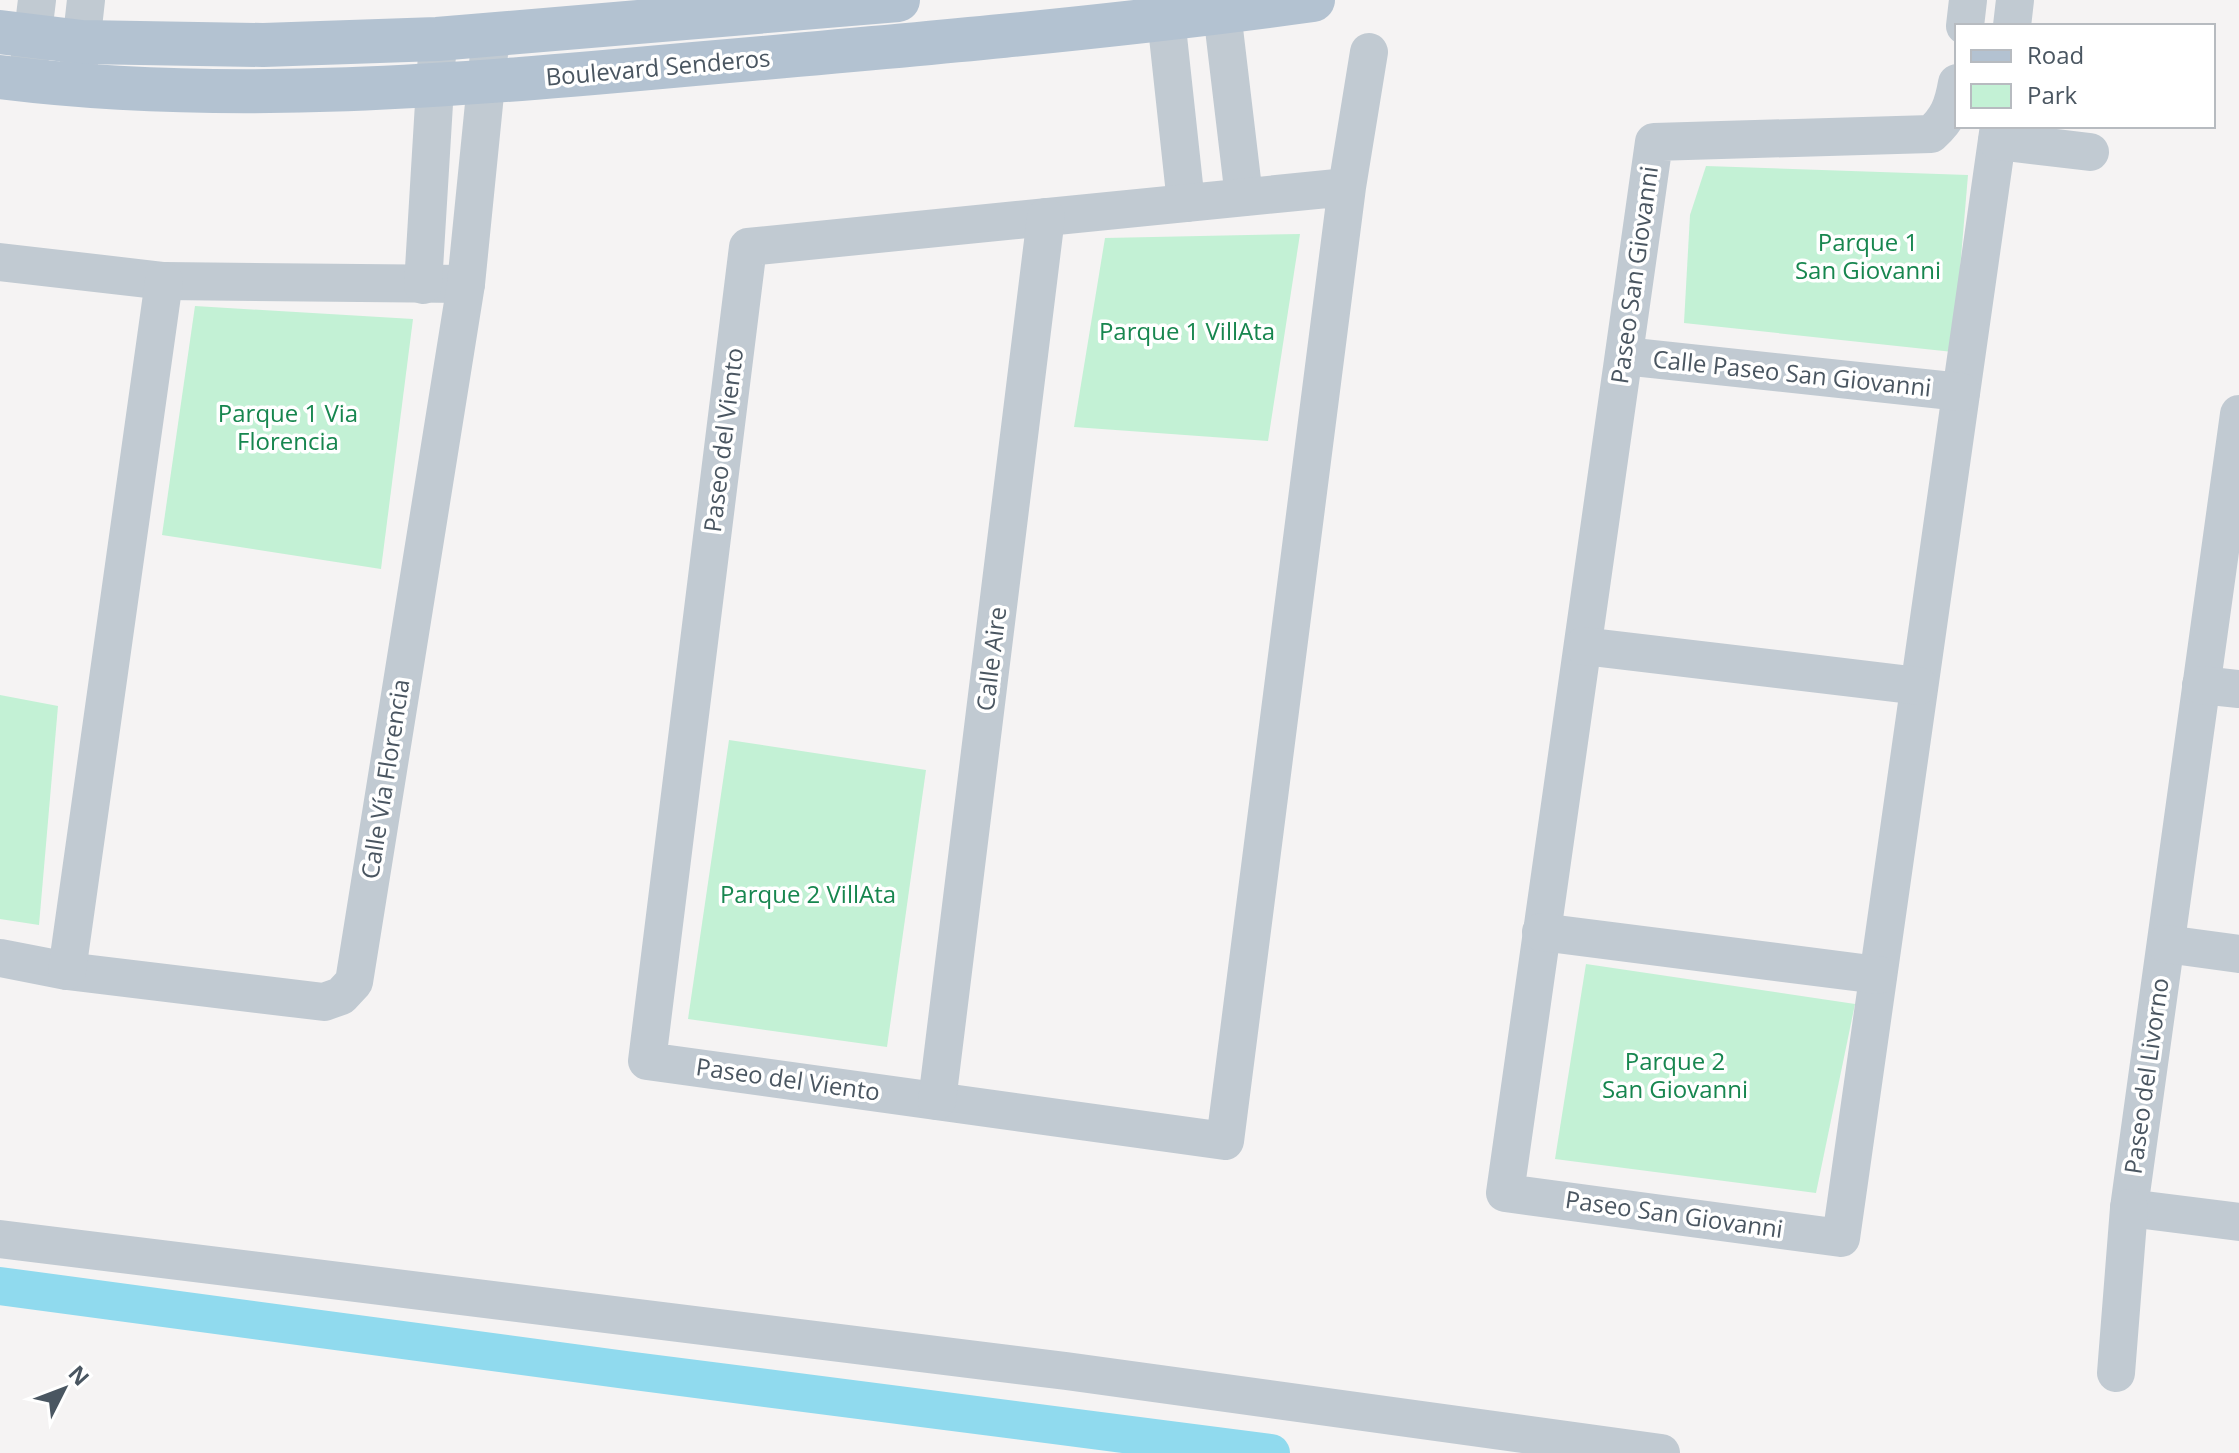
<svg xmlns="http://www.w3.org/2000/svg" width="2239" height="1453" viewBox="0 0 2239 1453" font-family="'Open Sans',sans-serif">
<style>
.green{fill:#c3f1d5}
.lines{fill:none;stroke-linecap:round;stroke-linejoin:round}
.canal{stroke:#90daee;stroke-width:38}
.minor{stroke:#c1cad2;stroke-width:38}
.major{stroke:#b3c2d1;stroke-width:44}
.labels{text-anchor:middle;stroke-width:7;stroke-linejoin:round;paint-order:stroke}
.street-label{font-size:24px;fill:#4a5661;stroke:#fff}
.park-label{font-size:24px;fill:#17864f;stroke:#fff}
</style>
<rect width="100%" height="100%" fill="#f5f3f3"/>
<g class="green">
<path d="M1706,166L1968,175L1953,352L1684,323L1690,215Z"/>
<path d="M1300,234L1268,441L1074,427L1105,238Z"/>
<path d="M195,306L413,319L381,569L162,535Z"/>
<path d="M0,695L58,706L39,925L0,919Z"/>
<path d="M729,740L926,770L887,1047L688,1019Z"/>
<path d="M1586,964L1855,1004L1816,1193L1555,1159Z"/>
</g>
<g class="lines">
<path class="canal" d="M0,1286L626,1370L1271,1453"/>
<g class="minor">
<path d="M1222,12L1244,197"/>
<path d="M1166,18L1186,203"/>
<path d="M1965,26L1968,0"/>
<path d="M2012,26L2015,0"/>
<path d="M29,65L37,0"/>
<path d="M78,72L86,0"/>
<path d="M1957,83C1953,106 1948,119 1931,134L1654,142L1505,1193L1841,1238L1999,126"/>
<path d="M1997,141L2090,152"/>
<path d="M1347,187L748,247L647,1061L1225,1141L1347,187L1369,52"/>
<path d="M0,262L164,281L466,284"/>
<path d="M423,285L437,54"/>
<path d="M1624,356L1961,392"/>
<path d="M2239,414L2129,1208L2239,1222"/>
<path d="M1583,646L1919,686"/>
<path d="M2201,685L2239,689"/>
<path d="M1541,932L1878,975"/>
<path d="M2166,944L2239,954"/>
<path d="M0,958L67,971L324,1002L341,996L354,982L466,284L489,54"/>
<path d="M67,971L164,281"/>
<path d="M937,1101L1046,217"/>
<path d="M0,1239L1066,1371L1661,1453"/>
<path d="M2116,1373L2129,1208"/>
</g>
<g class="major">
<path d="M0,32L82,42L263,45L437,39L898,0"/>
<path d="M0,77C231,106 463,85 694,64C901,46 1108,28 1313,0"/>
</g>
</g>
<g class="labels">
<g class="street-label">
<text transform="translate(658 68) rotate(-5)" y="8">Boulevard Senderos</text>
<text transform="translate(1635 275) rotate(-82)" y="8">Paseo San Giovanni</text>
<text transform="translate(1792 374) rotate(6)" y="8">Calle Paseo San Giovanni</text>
<text transform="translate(724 440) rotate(-83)" y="8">Paseo del Viento</text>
<text transform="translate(992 659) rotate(-83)" y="8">Calle Aire</text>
<text transform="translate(386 779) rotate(-81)" y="8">Calle Vía Florencia</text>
<text transform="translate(2147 1076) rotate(-82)" y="8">Paseo del Livorno</text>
<text transform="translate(788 1080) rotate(8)" y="8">Paseo del Viento</text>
<text transform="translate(1674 1215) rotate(8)" y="8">Paseo San Giovanni</text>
</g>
<g class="park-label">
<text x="1868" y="251">Parque 1<tspan x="1868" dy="28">San Giovanni</tspan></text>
<text x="1187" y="340">Parque 1 VillAta</text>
<text x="288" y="422">Parque 1 Via<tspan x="288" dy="28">Florencia</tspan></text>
<text x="808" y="903">Parque 2 VillAta</text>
<text x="1675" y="1070">Parque 2<tspan x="1675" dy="28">San Giovanni</tspan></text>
</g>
</g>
<rect x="1955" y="24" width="260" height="104" fill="#ffffff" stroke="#b7bbc0" stroke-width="2"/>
<rect x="1971" y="50" width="40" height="12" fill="#b3c2d1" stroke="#b7bbc0" stroke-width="2"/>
<text x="2027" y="64" font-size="24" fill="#4a5661">Road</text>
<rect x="1971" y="84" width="40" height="24" fill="#c3f1d5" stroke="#b7bbc0" stroke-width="2"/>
<text x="2027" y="104" font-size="24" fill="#4a5661">Park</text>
<g transform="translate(64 1389) rotate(48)" stroke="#ffffff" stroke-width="6" paint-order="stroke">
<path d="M0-6L14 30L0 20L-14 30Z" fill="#4a5661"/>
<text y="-12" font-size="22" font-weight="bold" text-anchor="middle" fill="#4a5661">N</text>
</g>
</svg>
